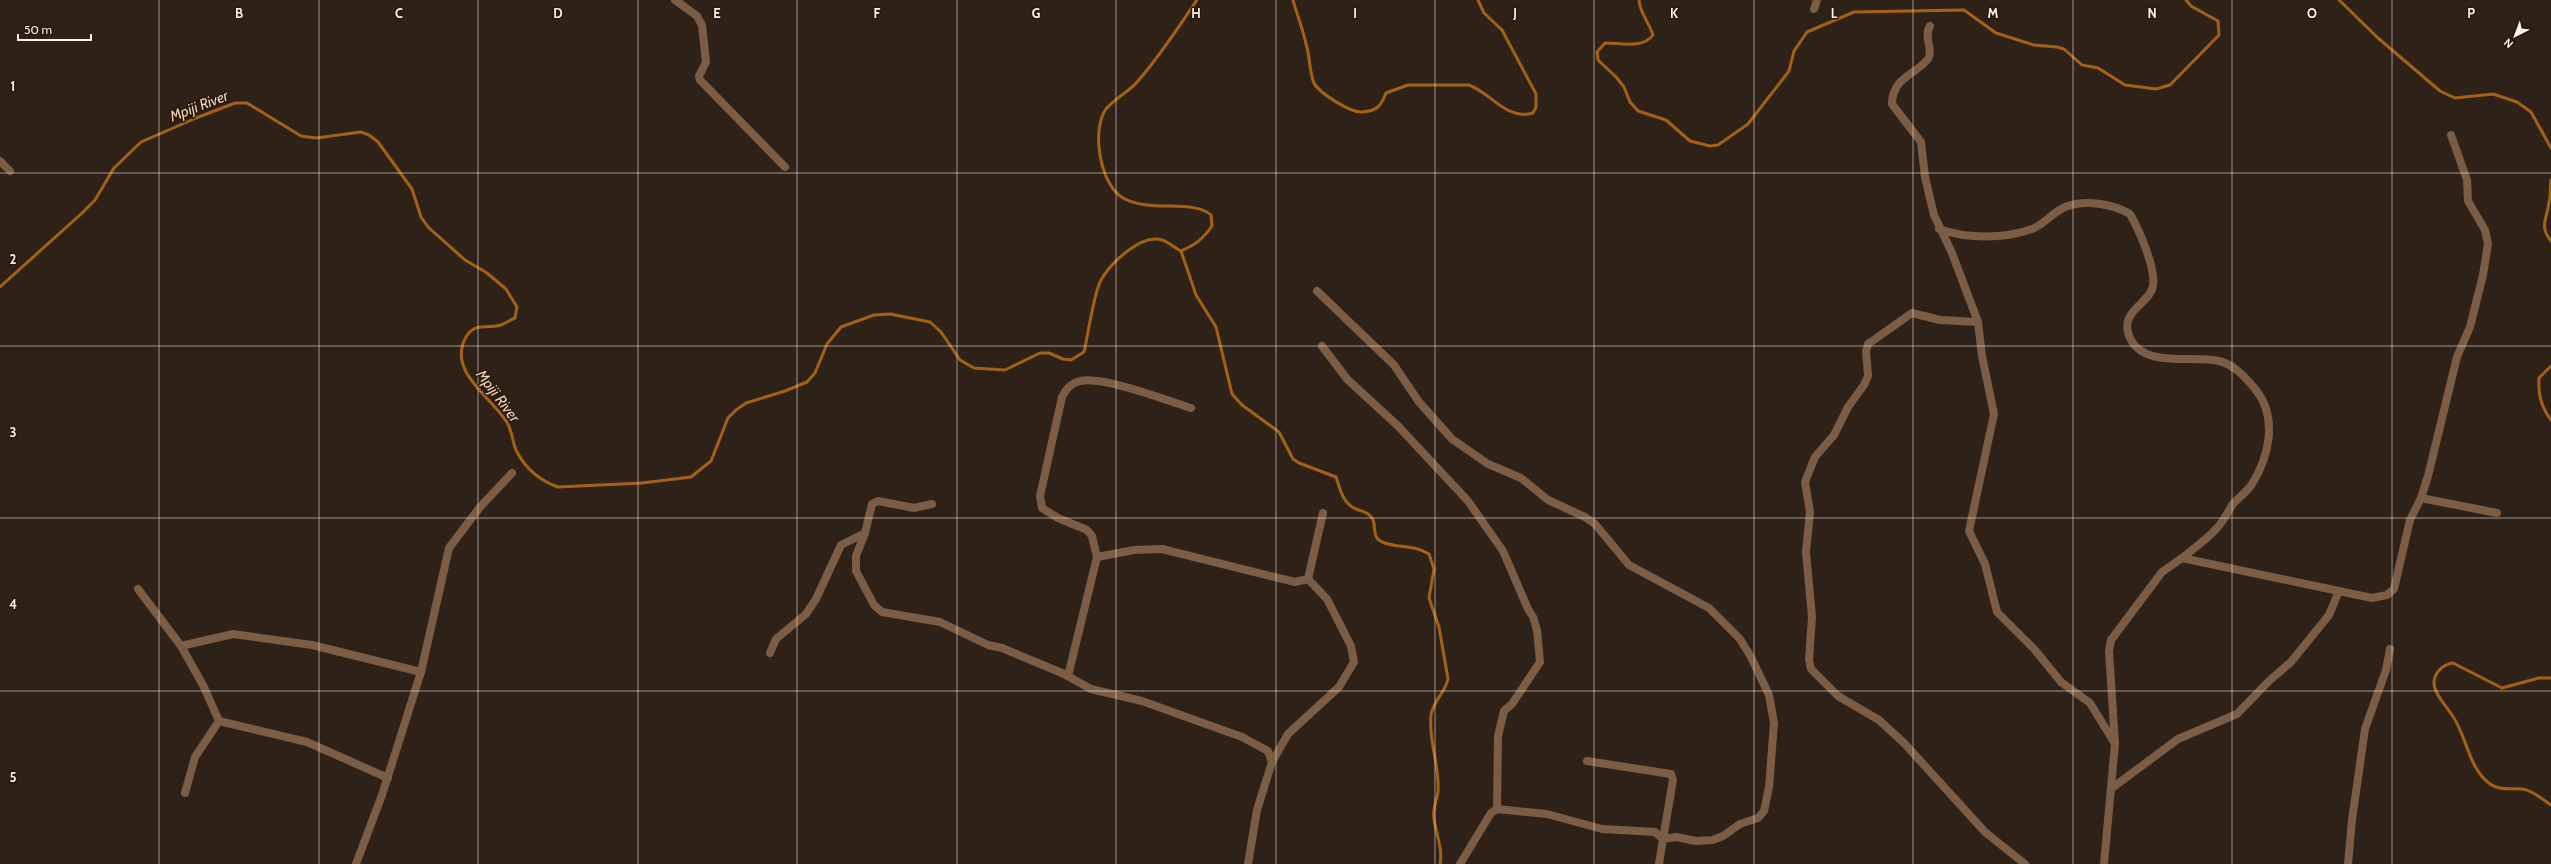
<svg xmlns="http://www.w3.org/2000/svg" width="2551" height="864" viewBox="0 0 2551 864" font-family="Cabin,sans-serif">
<style>
.lines{fill:none;stroke-linecap:round;stroke-linejoin:round}
.stream{stroke:#a26116;stroke-width:3}
.minor{stroke:#7a5d44;stroke-width:8}
.grid{fill:none;stroke:#fbf3ec;stroke-width:1;stroke-opacity:0.55}
.labels{text-anchor:middle;stroke-width:3;stroke-linejoin:round;paint-order:stroke}
.water-label{font-size:15px;font-style:italic;fill:#f6d1b1;stroke:#24190f}
.grid-label{font-size:13px;text-anchor:middle;font-weight:bold;fill:#fbf3ec;stroke:#24190f;stroke-width:3;stroke-linejoin:round;paint-order:stroke}
</style>
<rect width="100%" height="100%" fill="#2e2218"/>
<g class="lines">
<g class="stream">
<path d="M1293,0C1297,15 1303,29 1306,44C1310,56 1309,71 1314,83C1319,93 1351,113 1362,112C1377,111 1381,106 1386,93L1408,85H1469C1491,93 1507,121 1533,113L1536,107V94L1502,30L1484,13L1478,0"/>
<path d="M1639,0C1640,14 1649,22 1653,35C1643,49 1620,43 1605,43L1597,52L1598,60L1616,77L1624,87L1630,102L1638,111L1666,120L1690,141L1710,146L1718,145L1748,124L1789,71L1794,51L1807,32L1854,12L1964,10L1996,33L2034,45L2057,47L2064,49L2082,65L2098,68L2125,85L2156,89L2170,85L2219,35L2218,21L2191,6L2186,0"/>
<path d="M2339,0L2378,38L2440,91L2455,98L2493,94L2517,102L2531,112L2551,148"/>
<path d="M2551,180C2550,187 2551,195 2549,202C2547,219 2539,226 2551,241"/>
<path d="M1181,251L1196,295L1216,327L1232,394L1242,405L1279,432L1293,459L1299,463L1336,477C1340,489 1343,504 1356,509C1363,512 1368,512 1372,518C1377,526 1371,537 1382,542C1399,549 1413,544 1429,554L1434,569L1429,598L1439,627L1448,679C1445,693 1433,701 1431,715C1428,740 1440,766 1438,792C1437,800 1432,810 1434,819C1436,834 1443,849 1440,864"/>
<path d="M1181,251C1195,245 1203,239 1212,226L1211,215C1194,199 1149,213 1123,198C1100,185 1091,130 1106,109C1115,98 1129,92 1138,81C1160,56 1178,28 1197,0"/>
<path d="M0,287L81,214L95,200L114,168L141,142L196,118L235,103H247L301,136L316,138L361,132L369,135L378,142L412,189L421,217L428,227L465,260L487,273L506,289L517,307L515,318C510,320 506,323 501,325C489,329 474,322 466,337C447,371 490,396 506,421C513,431 512,443 517,452C526,469 541,481 558,487L642,483L691,477L711,461L728,418L736,410L746,403L785,391L807,382L815,373L827,344L841,327L874,315L890,314L930,322L941,332L960,360L974,368L1005,370L1040,353H1049L1063,359L1071,360L1084,352C1088,335 1094,292 1101,280C1110,264 1141,233 1162,240C1168,242 1175,248 1181,251"/>
<path d="M2551,366L2539,378C2538,395 2541,406 2551,420"/>
<path d="M2551,678H2539L2502,688L2453,663C2443,664 2434,673 2434,683C2434,694 2447,707 2452,715C2467,736 2468,768 2490,784C2500,791 2511,788 2522,789C2533,790 2543,800 2551,805"/>
</g>
<g class="minor">
<path d="M675,0L697,16L702,25L706,62L699,76L700,80L785,167"/>
<path d="M1814,9L1817,0"/>
<path d="M1930,26C1923,37 1934,50 1928,59C1917,74 1892,77 1892,104L1921,142L1925,177L1934,215L1952,253L1978,322L1982,356L1994,414L1969,531L1985,564L1997,612L2035,650L2061,682L2090,703L2114,742"/>
<path d="M0,161L10,171"/>
<path d="M1939,229C1967,239 2004,239 2032,229C2045,224 2053,212 2065,207C2085,199 2113,204 2130,214C2139,230 2156,268 2153,286C2150,305 2116,311 2131,340C2146,368 2194,355 2219,361C2235,365 2246,378 2256,390C2278,418 2269,457 2252,484C2247,492 2239,497 2233,504C2227,513 2224,521 2216,529C2206,540 2193,549 2182,558"/>
<path d="M1317,291L1394,365L1419,402L1452,439L1488,464L1521,478L1548,500L1585,517L1595,524L1629,565L1709,608L1740,639L1751,657L1769,695L1774,723L1769,787L1764,811L1758,818L1740,824L1723,836L1713,840L1696,841L1676,837L1663,839L1673,780L1671,774L1587,761"/>
<path d="M1978,322L1940,320L1912,313L1868,344L1866,351L1868,376L1864,385L1848,407L1834,435L1815,457L1805,482L1810,512L1806,552L1812,617L1809,660L1811,669L1838,696L1879,720L1904,743L1985,832L2025,864"/>
<path d="M1322,346L1347,379L1398,426L1468,501L1503,551L1528,609L1533,617L1537,630L1540,662L1512,704L1504,711L1498,736L1497,809"/>
<path d="M2421,498L2497,513"/>
<path d="M865,533L856,556V571L874,605L882,612L940,622L988,645L1002,648L1062,673L1091,689L1142,701L1242,737L1268,751L1272,762L1257,810L1248,864"/>
<path d="M1097,557L1134,550L1162,549L1295,582L1308,579"/>
<path d="M138,589L181,646L204,687L219,721L195,757L185,793"/>
<path d="M181,646L233,634L312,645L421,672"/>
<path d="M770,653L776,639L806,614L816,599L841,545L865,533L872,504L878,501L914,508L932,504"/>
<path d="M1068,676L1097,557L1092,536L1087,530L1058,518L1042,508L1040,496L1062,397C1066,389 1070,384 1080,381C1104,376 1166,400 1191,408"/>
<path d="M219,721L307,742L388,778"/>
<path d="M1272,762L1288,734L1339,687L1354,662L1351,646L1327,599L1308,579L1323,513"/>
<path d="M2112,788L2178,739L2237,714L2269,681L2291,662L2329,615L2339,591"/>
<path d="M356,864L382,795L421,672L449,548L480,507L512,473"/>
<path d="M1460,864L1491,813L1497,809L1547,814L1602,829L1655,832L1663,839L1659,864"/>
<path d="M2104,864L2115,744L2109,651L2111,640L2162,572L2182,558L2372,598L2387,595L2394,589L2410,520L2421,498L2428,476L2457,357L2470,327L2483,275L2488,244L2485,230L2468,201L2467,180L2451,135"/>
<path d="M2348,864L2352,820L2365,729L2386,670L2390,649"/>
</g>
</g>
<path class="grid" d="M159,0V864M319,0V864M478,0V864M638,0V864M797,0V864M957,0V864M1116,0V864M1276,0V864M1435,0V864M1594,0V864M1754,0V864M1913,0V864M2073,0V864M2232,0V864M2392,0V864M0,173H2551M0,346H2551M0,518H2551M0,691H2551"/>
<g class="labels">
<g class="water-label">
<text transform="translate(199 106) rotate(-21)" y="5">Mpiji River</text>
<text transform="translate(498 396) rotate(53)" y="5">Mpiji River</text>
</g>
</g>
<g class="grid-label">
<text x="239" y="18">B</text>
<text x="399" y="18">C</text>
<text x="558" y="18">D</text>
<text x="717" y="18">E</text>
<text x="877" y="18">F</text>
<text x="1036" y="18">G</text>
<text x="1196" y="18">H</text>
<text x="1355" y="18">I</text>
<text x="1515" y="18">J</text>
<text x="1674" y="18">K</text>
<text x="1834" y="18">L</text>
<text x="1993" y="18">M</text>
<text x="2152" y="18">N</text>
<text x="2312" y="18">O</text>
<text x="2471" y="18">P</text>
<text x="13" y="91">1</text>
<text x="13" y="264">2</text>
<text x="13" y="437">3</text>
<text x="13" y="609">4</text>
<text x="13" y="782">5</text>
</g>
<g transform="translate(2515 36) rotate(222)" stroke="#24190f" stroke-width="3" paint-order="stroke">
<path d="M0-3L7 15L0 10L-7 15Z" fill="#fbf3ec"/>
<text y="-6" font-size="11" font-weight="bold" text-anchor="middle" fill="#fbf3ec">N</text>
</g>
<path d="M18 34v6h73v-6" fill="none" stroke="#fbf3ec" stroke-width="2"/>
<text x="24" y="34" font-size="12" fill="#fbf3ec" stroke="#24190f" stroke-width="3" paint-order="stroke">50 m</text>
</svg>
